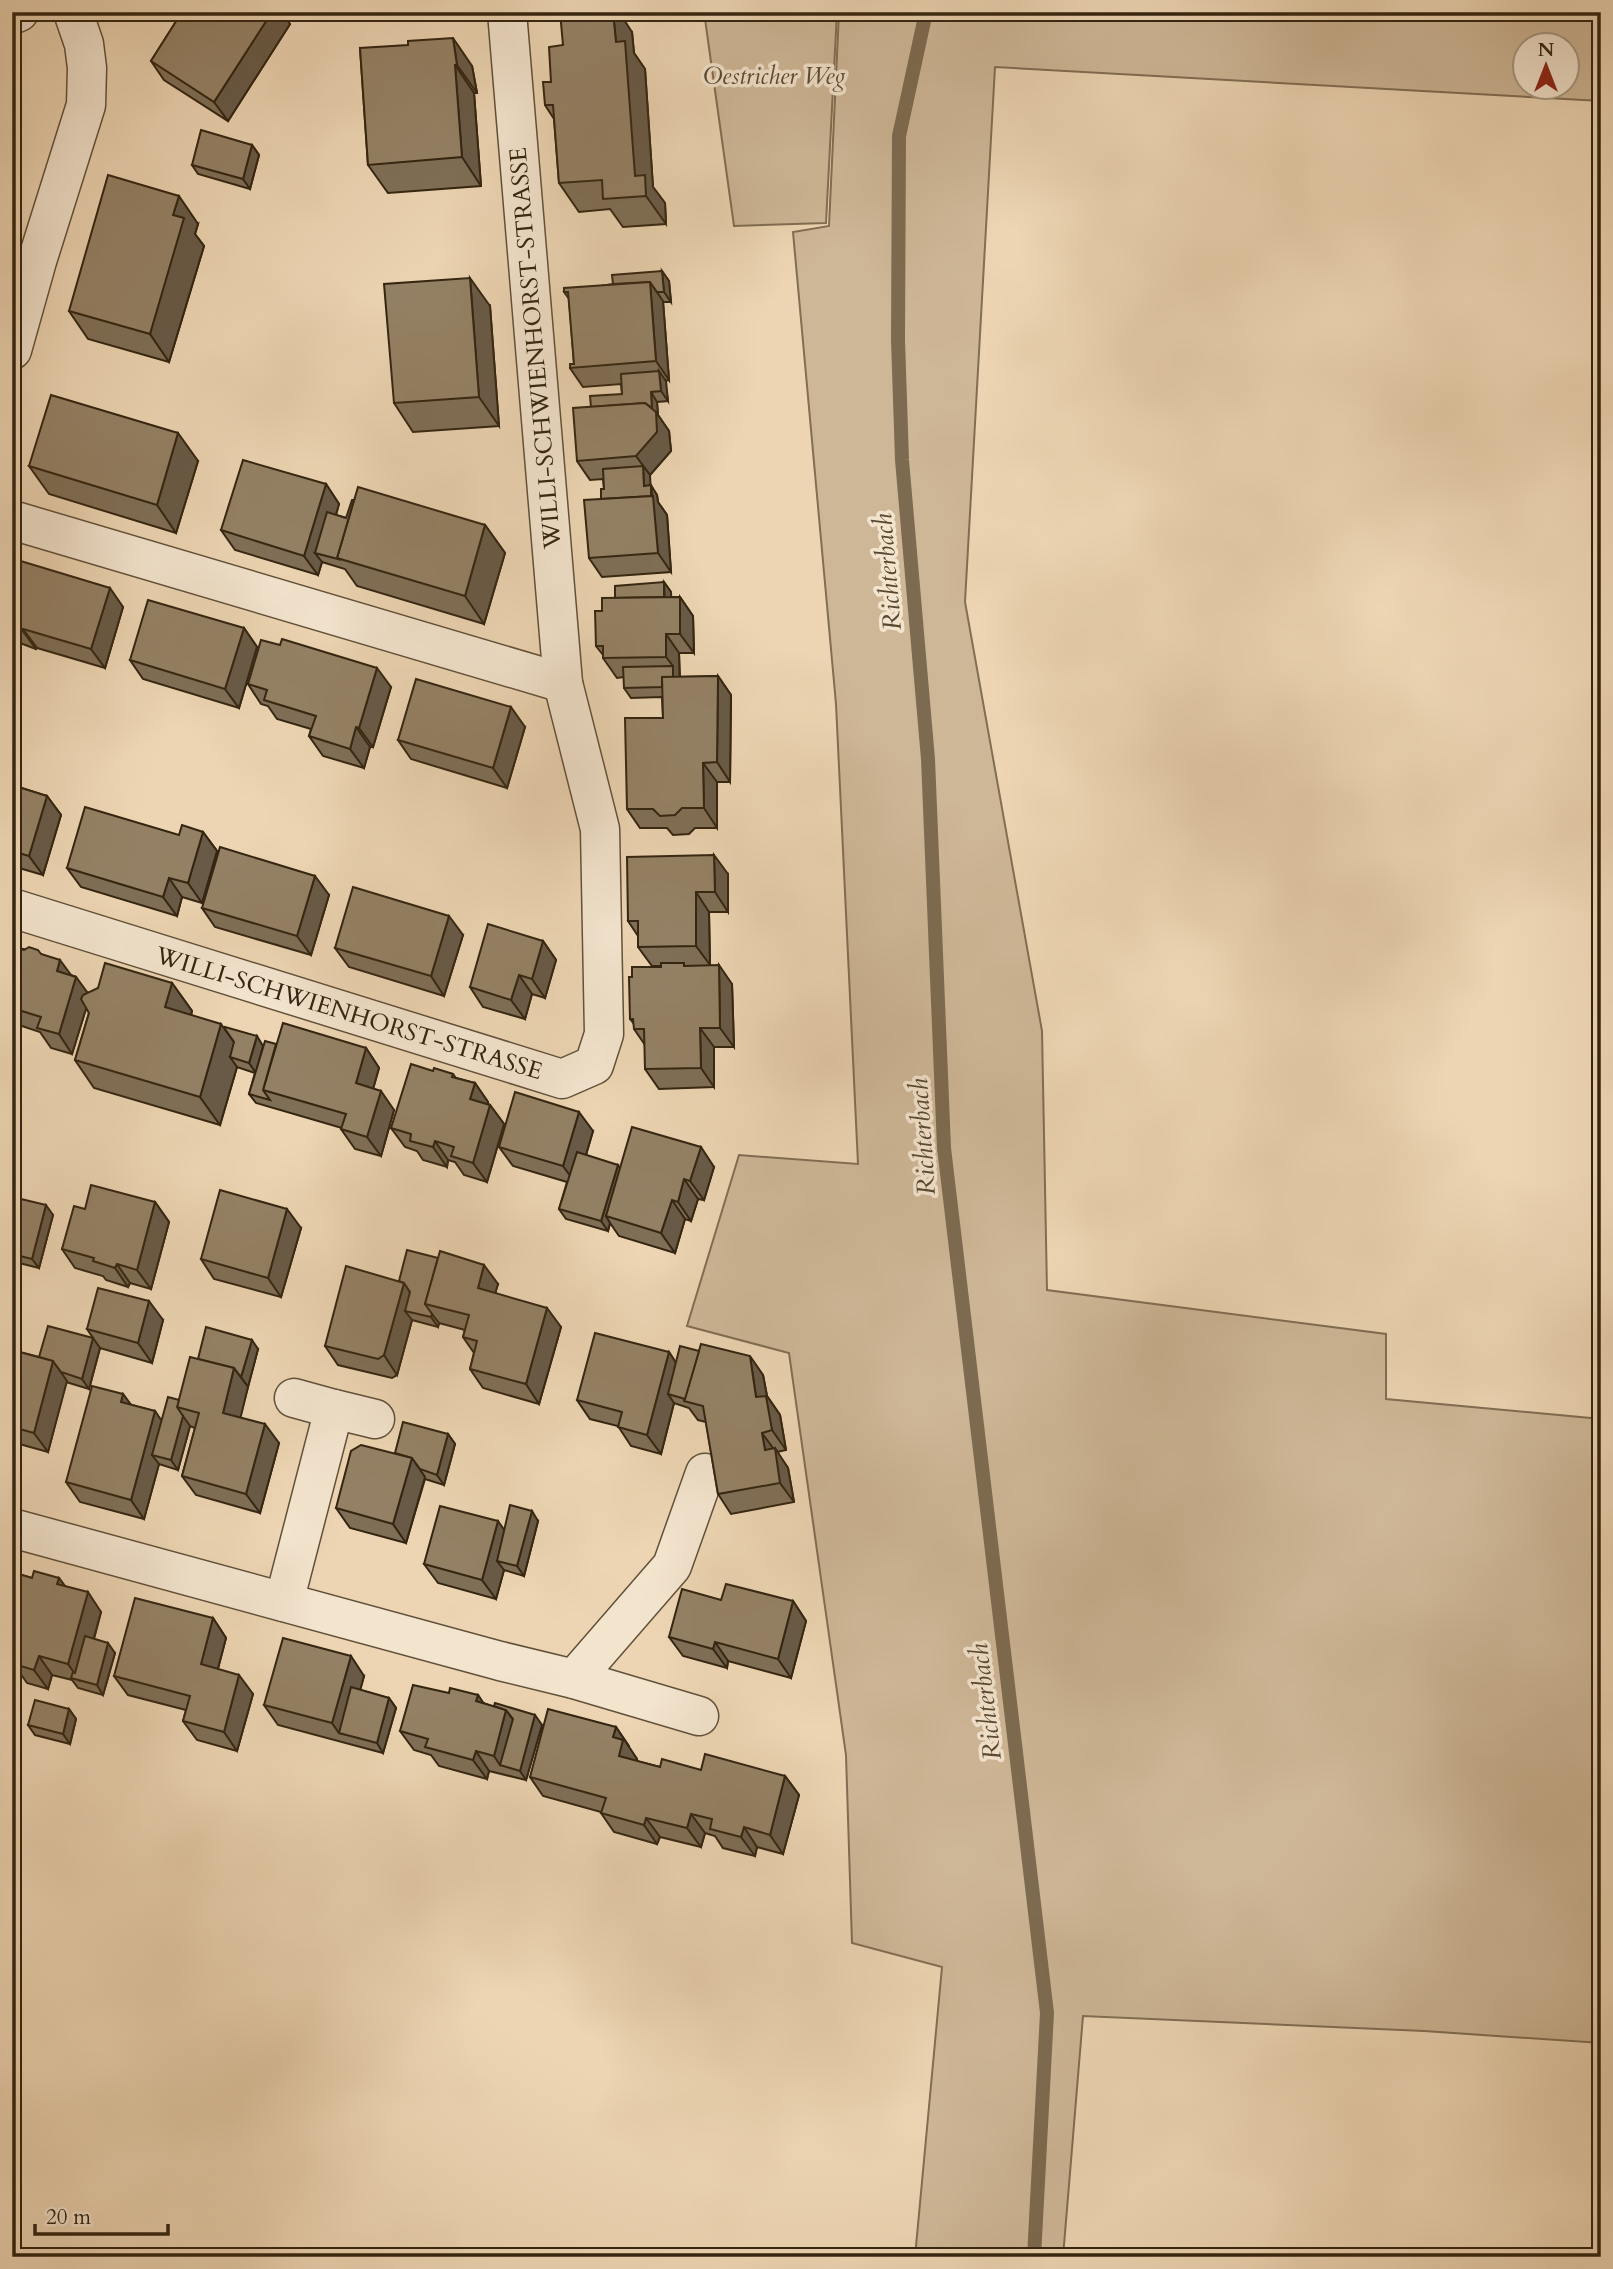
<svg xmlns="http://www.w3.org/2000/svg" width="1613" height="2269" viewBox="0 0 1613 2269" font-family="Cardo,serif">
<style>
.green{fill:#ceb797;stroke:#816e54;stroke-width:2;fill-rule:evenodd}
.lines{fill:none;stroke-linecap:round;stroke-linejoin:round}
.stream{stroke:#7d6b51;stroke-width:14}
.minor-casing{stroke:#62513a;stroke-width:41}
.minor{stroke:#f3e4ce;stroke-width:38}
.wall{fill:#7f6f57;stroke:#342511;stroke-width:2}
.shaded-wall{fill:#685a47;stroke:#342511;stroke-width:2}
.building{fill:#948165;stroke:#342511;stroke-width:2}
.labels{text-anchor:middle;stroke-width:7;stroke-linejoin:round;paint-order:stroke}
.park-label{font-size:24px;font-style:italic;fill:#5a4a32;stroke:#f3e4ce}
.street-label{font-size:24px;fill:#342511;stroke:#f3e4ce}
.water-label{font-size:26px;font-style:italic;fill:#594831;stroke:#f3e4ce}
</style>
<rect width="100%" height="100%" fill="#edd5b3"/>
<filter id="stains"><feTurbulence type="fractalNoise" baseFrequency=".00286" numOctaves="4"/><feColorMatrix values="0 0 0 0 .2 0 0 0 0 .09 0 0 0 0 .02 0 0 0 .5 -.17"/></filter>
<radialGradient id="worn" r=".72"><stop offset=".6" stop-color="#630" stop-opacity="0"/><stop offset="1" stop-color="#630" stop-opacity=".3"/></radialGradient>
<g class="green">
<path d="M704,12H837L826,223L734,226Z"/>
<path d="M839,12H1601V101L995,67L965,602L1042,1031L1047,1290L1386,1334V1399L1601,1419V2043L1424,2031L1083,2016L1063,2257H915L942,1967L852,1943L846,1755L789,1353L687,1326L739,1155L858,1164L836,704L793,232L829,226ZM1526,46H1568V88H1526Z"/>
</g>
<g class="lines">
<path class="stream" d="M926,12L899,136L898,340L902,460L928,759L944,1148L1047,2013L1034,2257"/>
<defs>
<g id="minor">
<path d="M12,15L19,12"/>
<path d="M12,350L37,261L86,105L87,68L84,44L73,12"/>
<path d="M12,520L563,683"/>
<path d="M12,908L562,1079L594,1065L604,1034L600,829L563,683L507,12"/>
<path d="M334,1409L375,1419"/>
<path d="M12,1528L500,1661L574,1679L699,1716"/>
<path d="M284,1602L334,1409L294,1398"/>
<path d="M574,1679L672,1566L705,1473"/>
</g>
</defs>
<use href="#minor" class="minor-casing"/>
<use href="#minor" class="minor"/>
</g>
<g class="wall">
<path d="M182,12H281L290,24L228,121L164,80L151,61Z"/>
<path d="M632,32L634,53L645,69L653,187L665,203L666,224L623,227L610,209L579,212L559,183L554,119L545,105L563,45Z"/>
<path d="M360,48L472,66L477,93H474L481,186L388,193L368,165Z"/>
<path d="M252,145L259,155L250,189L198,174L192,165Z"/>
<path d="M198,224L195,234L204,246L169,362L88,339L69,311Z"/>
<path d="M662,271L669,281L671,302H663L669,380L665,381L668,401L657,402L658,415L669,431L671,451L650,475V485L657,495L658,502L667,515L671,572L602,577L589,558L604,489L603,479L590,480L577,461L591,407L622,394L621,384L583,387L570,368L574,364L569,299L564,292L613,284Z"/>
<path d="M490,306L499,426L413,432L394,403Z"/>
<path d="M198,461L176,533L49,494L29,466Z"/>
<path d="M326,484L339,504L336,515L346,518L485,525L505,553L484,624L357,586L345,569L322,562L318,575L235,550L221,530Z"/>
<path d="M12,565L123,607L105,668L37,648L36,649L12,640Z"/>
<path d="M664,582L671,592V597H680L693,616L694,653H679L680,677L718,676L731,695L730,782H717V828H695L689,834L673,835L667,828H640L627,809L663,718L662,697L631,698L624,688V677L617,678L603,658V655L596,646L602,611L615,598Z"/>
<path d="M244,628L257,647L239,708L143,679L130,660Z"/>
<path d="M248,684L391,687L373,747H370L364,768L323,756L309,736L311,729L277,719L268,706L261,704Z"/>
<path d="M525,727L507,788L411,759L398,740Z"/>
<path d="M12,785L47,796L61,815L43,875L12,866Z"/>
<path d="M203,832L217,851L202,903L182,897L177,916L81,887L67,868L179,835Z"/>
<path d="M728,874V912H709L710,965L732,984L734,1047H714V1087L659,1089L645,1069V1045L634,1029V1024L630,1019L632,977L661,966H652L638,947V936L628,921Z"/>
<path d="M329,895L311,955L215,927L202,908Z"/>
<path d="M463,935L444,996L349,967L335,948Z"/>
<path d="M543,941L556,960L545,998L532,994L525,1019L483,1007L470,987Z"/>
<path d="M12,946L41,954L71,975L76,977L87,993L172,983L192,1011L191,1015L263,1046L276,1044L366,1048L379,1068L373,1089L394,1110L381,1156L355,1149L341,1129L342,1128L256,1103L249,1094L255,1073L237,1067L220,1125L94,1088L75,1060L89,1013L86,1008L72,1054L51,1048L40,1032L19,1025L12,1029Z"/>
<path d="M433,1071L453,1074L456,1078L475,1083L488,1102L487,1104L490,1105L504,1124L487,1182L464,1175L455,1162L448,1160L447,1167L423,1160L417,1151L405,1147L391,1128Z"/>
<path d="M593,1131L586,1155L620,1168L714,1167L704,1200L698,1199L691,1221L685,1219L675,1253L619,1236L610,1223L608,1231L566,1219L559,1209L567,1182L513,1166L499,1147Z"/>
<path d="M12,1198L14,1199L19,1206L53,1215L39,1268L15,1262L12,1272Z"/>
<path d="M155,1202L169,1222L151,1289L130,1283L128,1287L106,1280L103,1276L75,1268L62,1249L85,1209Z"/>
<path d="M301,1228L281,1297L214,1279L201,1259Z"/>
<path d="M399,1281L498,1284L495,1293L561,1327L539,1404L483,1388L470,1369L474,1353L463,1337L465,1330L439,1323L438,1327L412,1320L397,1375L392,1378L338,1365L325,1346Z"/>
<path d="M163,1320L152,1363L100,1348L89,1389L66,1382L48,1452L12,1442V1350L39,1357L93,1338L87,1329Z"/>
<path d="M258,1349L240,1417L279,1443L260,1513L196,1495L182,1476L195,1428L190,1426L178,1470L159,1464L144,1519L80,1502L66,1482L123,1394L131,1405L155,1411L161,1421L179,1400L198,1359Z"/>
<path d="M669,1352L676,1363L763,1375L767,1396L780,1415L786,1450L777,1452L788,1468L794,1502L731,1514L718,1494L706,1422L698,1420L689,1408L674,1403L661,1454L631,1446L618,1426L590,1419L577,1400Z"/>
<path d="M448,1434L455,1444L444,1485L425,1479L406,1543L350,1528L336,1508L395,1453Z"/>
<path d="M538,1521L524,1576L504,1570L496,1599L438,1583L424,1564L504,1530Z"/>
<path d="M12,1572L32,1578H59L65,1586L101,1612L94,1639L115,1653L103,1695L78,1688L72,1680L52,1675L48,1689L27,1683L15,1666L12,1665Z"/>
<path d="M721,1600L793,1601L806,1621L791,1678L728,1661L727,1668L683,1656L669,1637Z"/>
<path d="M213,1618L226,1638L218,1669L253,1694L237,1751L197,1740L183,1721L186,1710L128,1695L114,1676Z"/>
<path d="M364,1676L360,1690L389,1698L396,1708L383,1753L278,1725L264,1705Z"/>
<path d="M449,1693L478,1695L483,1703L542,1725L526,1780L489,1771L487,1779L439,1766L431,1755L414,1750L400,1731Z"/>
<path d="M69,1709L76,1719L70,1744L35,1735L28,1725Z"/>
<path d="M616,1727L629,1746V1748L637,1759L636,1761L660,1767L785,1776L799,1795L783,1854L757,1847L755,1856L723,1848L715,1836L705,1833L701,1847L660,1837L657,1844L614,1832L601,1813V1812L543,1796L530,1777Z"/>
</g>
<g class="shaded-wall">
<path d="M272,12H281L290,24L228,121L214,102Z"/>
<path d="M613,12H619L632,32L634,53L645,69L653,187L665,203L666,224L646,196L635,176L616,42Z"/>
<path d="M453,38L472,66L477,93L457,65Z"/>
<path d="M455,65L474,93L481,186L462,157Z"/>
<path d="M252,145L259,155L250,189L243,179Z"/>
<path d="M179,196L198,224L195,234L204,246L169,362L150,334L173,215Z"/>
<path d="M662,271L669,281L671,302L664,292Z"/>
<path d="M470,278L490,306L499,426L479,397Z"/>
<path d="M650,282L663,301L669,380L656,361Z"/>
<path d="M659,371L666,381L668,401L661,391Z"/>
<path d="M651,392L657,402L658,415L669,431L671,451L650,475L636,456L652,412Z"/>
<path d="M178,433L198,461L176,533L157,505Z"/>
<path d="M643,466L650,475L651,495L644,486Z"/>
<path d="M326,484L339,504L324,555L315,553L322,562L318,575L304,556Z"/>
<path d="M651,485L657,495L658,502L667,515L671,572L658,553Z"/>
<path d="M485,525L505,553L484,624L465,596Z"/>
<path d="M664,582L671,592L672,616L665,606Z"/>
<path d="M110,588L123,607L105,668L91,649Z"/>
<path d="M680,597L693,616L694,653L680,634Z"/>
<path d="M244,628L257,647L239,708L225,689Z"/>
<path d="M23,629L37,648L36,649L22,630Z"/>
<path d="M666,634L679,653L680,696L673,686V666L666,657Z"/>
<path d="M377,668L391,687L373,747L359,728Z"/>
<path d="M718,676L731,695L730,782L717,762Z"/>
<path d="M511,707L525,727L507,788L493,768Z"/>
<path d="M356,727L370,747L364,768L350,749Z"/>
<path d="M703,763L717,782V828L704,808Z"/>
<path d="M47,796L61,815L43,875L29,856Z"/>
<path d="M203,832L217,851L202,903L188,883Z"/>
<path d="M714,855L728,874V912L715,892Z"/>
<path d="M315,876L329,895L311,955L297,936Z"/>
<path d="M169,878L182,897L177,916L163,897Z"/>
<path d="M696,892L709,912L710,965L696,946Z"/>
<path d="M449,916L463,935L444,996L431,976Z"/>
<path d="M543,941L556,960L545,998L532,979Z"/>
<path d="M60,960L74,979L57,971Z"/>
<path d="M719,965L732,984L734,1047L720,1028Z"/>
<path d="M519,975L532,994L525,1019L511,1000Z"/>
<path d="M76,977L90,996L72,1054L59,1034Z"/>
<path d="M172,983L192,1011L185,1035L165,1007Z"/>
<path d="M221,1024L241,1052L230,1057L237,1067L220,1125L200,1097Z"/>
<path d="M700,1028L714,1047V1087L701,1068Z"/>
<path d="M257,1036L263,1046L256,1073L249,1063Z"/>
<path d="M366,1048L379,1068L369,1103L356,1083Z"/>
<path d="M475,1083L488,1102L483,1118L470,1099Z"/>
<path d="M381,1091L394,1110L381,1156L367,1137Z"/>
<path d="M490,1105L504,1124L487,1182L473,1163Z"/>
<path d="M579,1112L593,1131L577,1185L563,1166Z"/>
<path d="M435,1141L448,1160L447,1167L433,1147Z"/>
<path d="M701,1147L714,1167L704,1200L690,1181Z"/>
<path d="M618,1165L625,1175L606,1216L610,1223L608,1231L601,1221Z"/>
<path d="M684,1179L698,1199L691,1221L678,1202Z"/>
<path d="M14,1199L27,1218L12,1254V1204Z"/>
<path d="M672,1200L685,1219L675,1253L661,1233Z"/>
<path d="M155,1202L169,1222L151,1289L137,1270Z"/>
<path d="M46,1205L53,1215L39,1268L32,1259Z"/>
<path d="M287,1209L301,1228L281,1297L268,1278Z"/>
<path d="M12,1258L15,1262L13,1272H12Z"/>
<path d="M117,1264L130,1283L128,1287L115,1268Z"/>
<path d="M484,1265L498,1284L491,1308L478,1288Z"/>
<path d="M404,1283L417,1302L405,1311L412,1320L397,1375L384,1355Z"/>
<path d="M149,1301L163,1320L152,1363L138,1343Z"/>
<path d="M547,1308L561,1327L539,1404L526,1384Z"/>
<path d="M432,1314L439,1323L438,1327L431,1317Z"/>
<path d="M93,1338L100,1348L89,1389L82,1379Z"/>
<path d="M252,1340L258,1349L248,1387L241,1377Z"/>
<path d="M669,1352L682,1372L668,1394L674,1403L661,1454L647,1435Z"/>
<path d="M750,1356L763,1375L767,1396L780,1415L786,1450L772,1430L756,1397Z"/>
<path d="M53,1361L67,1381L48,1452L34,1433Z"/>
<path d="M234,1368L248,1387L237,1432L223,1413Z"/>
<path d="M123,1394L137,1413L121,1402Z"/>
<path d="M155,1411L168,1430L152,1455L159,1464L144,1519L131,1500Z"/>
<path d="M183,1416L190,1426L178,1470L171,1460Z"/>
<path d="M265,1424L279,1443L260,1513L246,1494Z"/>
<path d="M762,1433L776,1452L775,1448L788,1468L794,1502L780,1483L765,1450Z"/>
<path d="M448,1434L455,1444L444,1485L437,1475Z"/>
<path d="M412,1458L425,1477L406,1543L393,1524Z"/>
<path d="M532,1511L538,1521L524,1576L517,1566Z"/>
<path d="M498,1521L512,1541L497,1561L504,1570L496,1599L482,1580Z"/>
<path d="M59,1578L73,1597L57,1584Z"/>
<path d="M88,1592L101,1612L82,1681H80L68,1664Z"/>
<path d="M793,1601L806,1621L791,1678L778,1659Z"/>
<path d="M213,1618L226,1638L214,1683L201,1664Z"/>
<path d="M715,1642L728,1661L727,1668L713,1649Z"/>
<path d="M108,1643L115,1653L103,1695L97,1685Z"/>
<path d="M39,1656L52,1675L48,1689L34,1670Z"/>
<path d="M351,1656L364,1676L348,1735L339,1733L332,1723Z"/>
<path d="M239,1675L253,1694L237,1751L224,1732Z"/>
<path d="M478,1695L491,1714L476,1701Z"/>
<path d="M389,1698L396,1708L383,1753L377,1743Z"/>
<path d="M69,1709L76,1719L70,1744L63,1734Z"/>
<path d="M506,1710L520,1729L500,1765L494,1756Z"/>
<path d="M535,1715L542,1725L526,1780L520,1771Z"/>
<path d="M616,1727L637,1759L632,1775L619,1756L613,1737Z"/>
<path d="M476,1751L489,1771L487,1779L473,1760Z"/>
<path d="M785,1776L799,1795L783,1854L770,1835Z"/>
<path d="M691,1814L705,1833L701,1847L687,1828Z"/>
<path d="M646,1818L660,1837L657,1844L644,1825Z"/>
<path d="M744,1827L757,1847L755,1856L741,1837Z"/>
</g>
<g class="building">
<path d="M182,12H272L214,102L151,61Z"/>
<path d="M560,12H613L616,42L625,41L635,176L645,175L646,196L603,199L602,180L559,183L553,105H545L543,82H551L549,47L563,45Z"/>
<path d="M453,38L457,65H455L462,157L368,165L360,48L408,45V41Z"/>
<path d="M201,130L252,145L243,179L192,165Z"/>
<path d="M108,175L179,196L173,215L184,218L150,334L69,311Z"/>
<path d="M662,271L664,292H657L650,282L613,284L612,275Z"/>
<path d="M470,278L479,397L394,403L384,284Z"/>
<path d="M650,282L656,361L570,368V364H574L568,292H564V288Z"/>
<path d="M659,371L661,391L651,392L652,408L645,403L591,407L590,396L622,394L621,374Z"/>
<path d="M51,395L178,433L157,505L29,466Z"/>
<path d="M645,403L656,412L657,432L636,456L577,461L573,408Z"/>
<path d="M243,460L326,484L304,556L221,530Z"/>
<path d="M643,466L644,486L651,485V496L601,499V489H604L603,469Z"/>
<path d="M358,487L485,525L465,596L337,558Z"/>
<path d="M653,496L658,553L589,558L584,500Z"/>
<path d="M352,500H354L337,558L338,559L315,553L327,512L346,518Z"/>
<path d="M14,559L110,588L91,649L23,629L22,630L12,626V565Z"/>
<path d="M664,582V597L615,598V586Z"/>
<path d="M680,597V634H666V657L603,658V646H596L595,611H602V598Z"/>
<path d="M148,600L244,628L225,689L130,660Z"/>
<path d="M282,639L377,668L359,728L356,727L350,749L309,736L316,716L264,700L267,690L248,684L261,640L280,645Z"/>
<path d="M673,666V677H662V687L624,688L623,667Z"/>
<path d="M718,676L717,762L703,763L704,808H682L675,815L660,816L653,809H627L625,718H663L662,677Z"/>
<path d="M416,679L511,707L493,768L398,740Z"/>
<path d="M12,785L47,796L29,856L12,851Z"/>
<path d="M85,807L179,835L182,825L203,832L188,883L169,878L163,897L67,868Z"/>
<path d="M220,847L315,876L297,936L202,908Z"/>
<path d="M714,855L715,892H696V946L638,947V921H628L627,857Z"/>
<path d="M353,887L449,916L431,976L335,948Z"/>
<path d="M488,924L543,941L532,979L519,975L511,1000L470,987Z"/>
<path d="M12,946L24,950L29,947L38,950L41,954L60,960L57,971L76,977L59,1034L37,1028L41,1017L12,1008Z"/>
<path d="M105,963L172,983L165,1007L221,1024L200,1097L75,1060L89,1013L81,999L83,995L98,988Z"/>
<path d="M661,963H684V966L719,965L720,1028H700L701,1068L645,1069L644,1029H634L633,1019H630L629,977H632V967H661Z"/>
<path d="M283,1023L366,1048L356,1083L381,1091L367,1137L341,1129L346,1114L263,1090Z"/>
<path d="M225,1027L257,1036L249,1063L230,1057L234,1042L225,1029Z"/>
<path d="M265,1041L276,1044L263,1090L270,1100L249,1094Z"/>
<path d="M411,1064L433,1071L434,1068L453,1074L452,1077L475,1083L470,1099L490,1105L473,1163L451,1156L454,1147L435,1141L433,1147L410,1141L411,1134L391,1128Z"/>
<path d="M515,1092L579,1112L563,1166L499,1147Z"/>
<path d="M632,1127L701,1147L690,1181L684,1179L678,1202L672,1200L661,1233L606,1216Z"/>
<path d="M577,1152L618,1165L601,1221L559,1209Z"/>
<path d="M91,1185L155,1202L137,1270L117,1264L115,1268L93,1261L94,1258L62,1249L74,1206L85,1209Z"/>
<path d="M220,1190L287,1209L268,1278L201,1259Z"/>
<path d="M21,1199L46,1205L32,1259L12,1254V1236Z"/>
<path d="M407,1250L438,1258L425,1304L432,1314L431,1317L405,1311L410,1292L404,1283L399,1281Z"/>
<path d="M440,1251L484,1265L478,1288L547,1308L526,1384L470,1369L477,1341L463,1337L469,1315L425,1304Z"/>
<path d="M346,1266L404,1283L384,1355L378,1359L325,1346Z"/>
<path d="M98,1288L149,1301L138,1343L87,1329Z"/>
<path d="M48,1326L93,1338L82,1379L61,1372L53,1361L39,1357Z"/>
<path d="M206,1327L252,1340L241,1377L234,1368L198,1359Z"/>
<path d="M595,1333L669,1352L647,1435L618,1427L622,1412L577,1400Z"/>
<path d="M701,1344L750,1356L756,1397L766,1396L772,1430L762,1433L765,1450L775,1448L780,1483L718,1494L703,1406L684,1401Z"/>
<path d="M680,1346L699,1351L685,1399L668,1394Z"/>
<path d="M12,1350L53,1361L34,1433L12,1427Z"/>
<path d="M190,1357L234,1368L223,1413L265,1424L246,1494L182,1476L199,1413L177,1407Z"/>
<path d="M92,1386L123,1394L121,1402L155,1411L131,1500L66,1482Z"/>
<path d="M168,1397L179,1400L177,1407L183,1416L171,1460L152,1455Z"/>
<path d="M403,1422L448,1434L437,1475L420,1469L412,1458L395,1453Z"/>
<path d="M361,1445L412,1458L393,1524L336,1508L351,1451Z"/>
<path d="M510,1505L532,1511L517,1566L497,1561Z"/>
<path d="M440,1506L498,1521L482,1580L424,1564Z"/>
<path d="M34,1571L59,1578L57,1584L88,1592L68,1664L39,1656L34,1670L14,1664L12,1661V1572L32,1578Z"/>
<path d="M726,1584L793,1601L778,1659L715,1642L713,1649L669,1637L682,1589L721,1600Z"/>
<path d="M135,1598L213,1618L201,1664L239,1675L224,1732L183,1721L190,1696L114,1676Z"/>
<path d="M85,1636L108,1643L97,1685L71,1678L73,1672L75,1673Z"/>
<path d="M283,1638L351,1656L332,1723L264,1705Z"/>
<path d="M413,1685L449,1693L450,1688L478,1695L476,1701L506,1710L494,1756L476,1751L473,1760L425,1747L428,1739L400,1731Z"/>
<path d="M351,1687L389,1698L377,1743L339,1733Z"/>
<path d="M35,1700L69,1709L63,1734L28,1725Z"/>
<path d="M495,1703L535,1715L520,1771L500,1765L513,1719L506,1710L494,1706Z"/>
<path d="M548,1709L616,1727L613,1737L623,1740L619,1756L660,1767L662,1759L701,1770L705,1754L785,1776L770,1835L744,1827L741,1837L710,1829L712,1819L691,1814L687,1828L646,1818L644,1825L601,1813L606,1798L530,1777Z"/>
</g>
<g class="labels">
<g class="park-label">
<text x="774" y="84">Oestricher Weg</text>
</g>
<g class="street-label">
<text transform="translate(535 348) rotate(-95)" y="8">WILLI-SCHWIENHORST-STRASSE</text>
<text transform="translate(349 1013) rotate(17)" y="8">WILLI-SCHWIENHORST-STRASSE</text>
</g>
<g class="water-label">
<text transform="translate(887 572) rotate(-95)" y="9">Richterbach</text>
<text transform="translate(922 1137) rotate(-94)" y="9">Richterbach</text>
<text transform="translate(985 1702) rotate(-97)" y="9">Richterbach</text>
</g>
</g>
<rect width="1613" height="2269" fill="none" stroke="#edd5b3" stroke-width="42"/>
<rect x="14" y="14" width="1585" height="2241" fill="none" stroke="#342511" stroke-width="3.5"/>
<rect x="21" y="21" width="1571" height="2227" fill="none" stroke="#342511" stroke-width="2"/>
<g transform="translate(1546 66)"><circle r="33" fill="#f3e4ce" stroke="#a79882" stroke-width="2"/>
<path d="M0-5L12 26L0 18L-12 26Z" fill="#8f2418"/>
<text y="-10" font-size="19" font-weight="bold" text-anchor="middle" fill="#342511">N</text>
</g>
<path d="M35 2224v10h133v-10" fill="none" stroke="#342511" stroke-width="3.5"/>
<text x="46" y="2224" font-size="21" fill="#342511" stroke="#f3e4ce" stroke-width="5" paint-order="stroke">20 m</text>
<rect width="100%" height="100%" filter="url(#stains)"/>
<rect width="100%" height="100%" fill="url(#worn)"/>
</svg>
